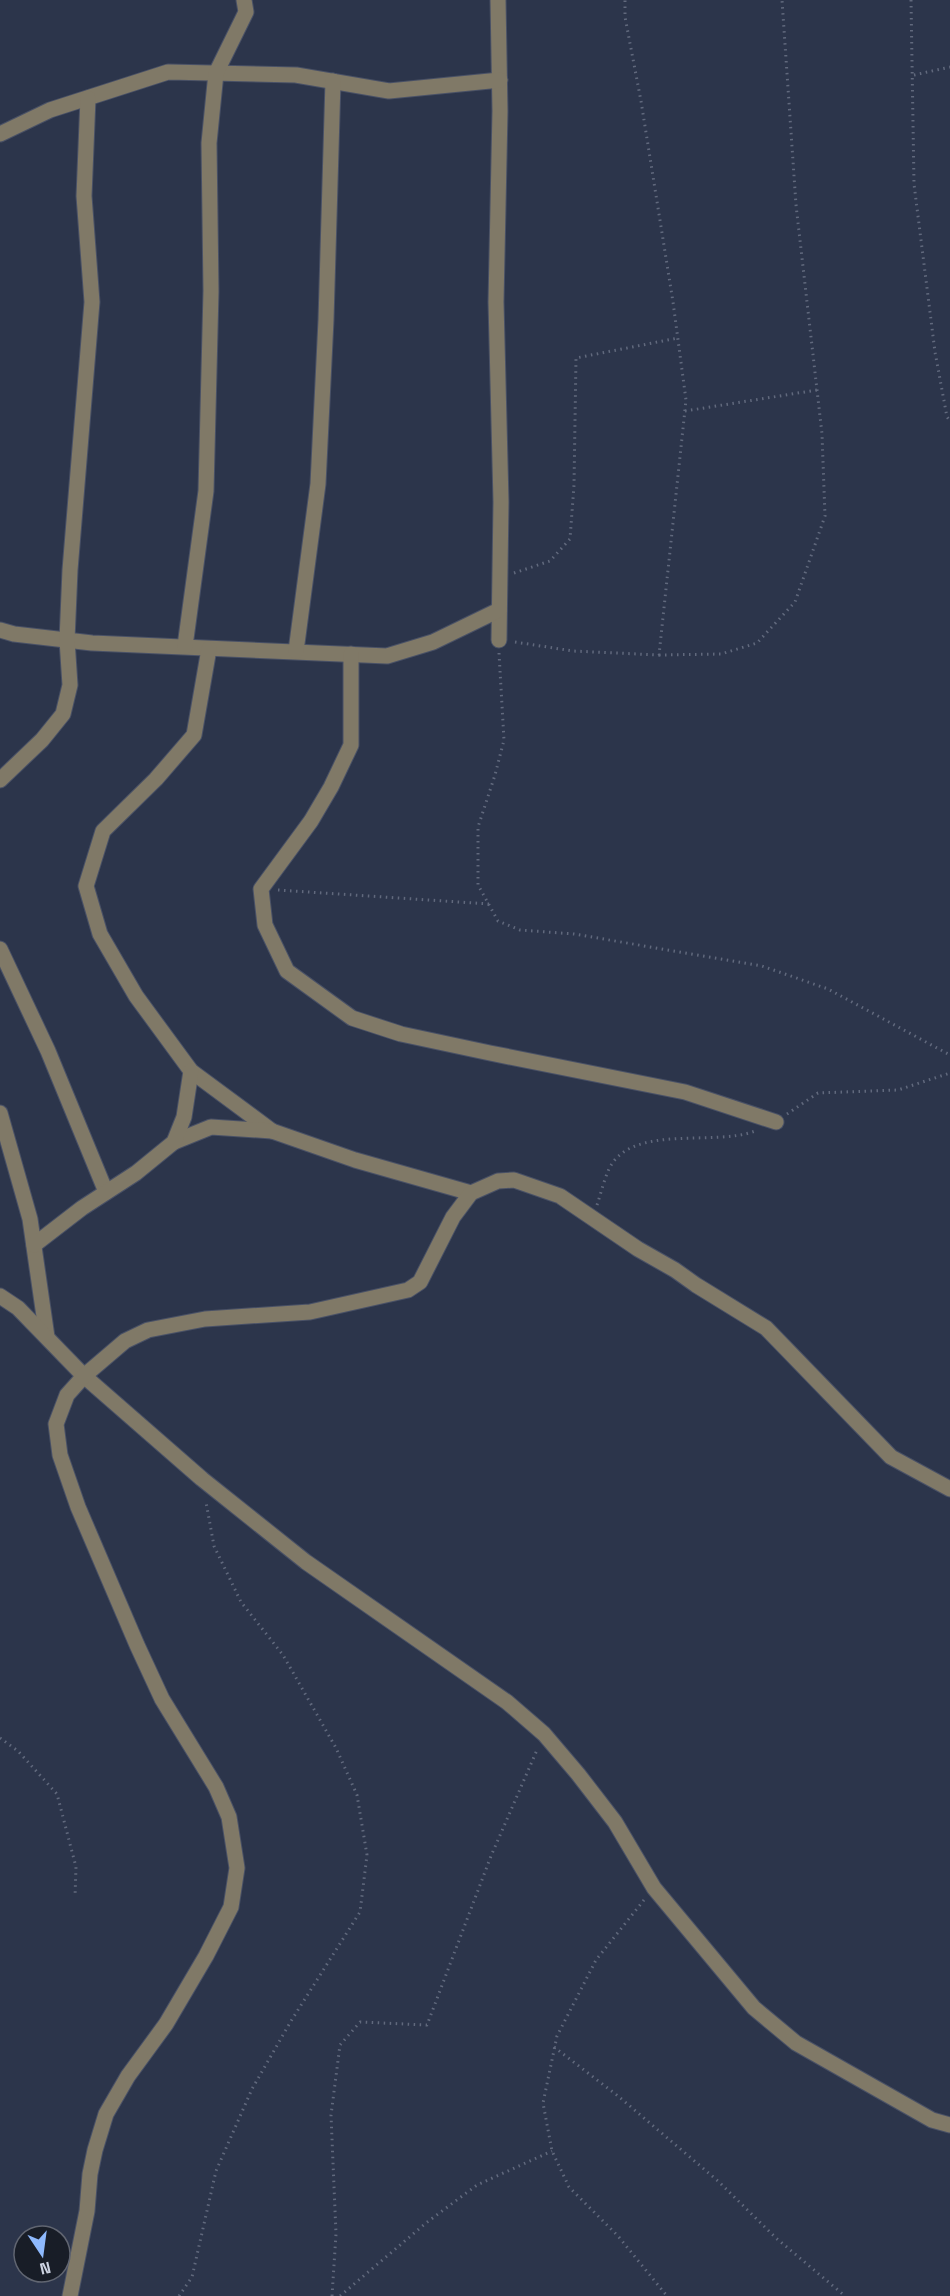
<svg xmlns="http://www.w3.org/2000/svg" width="950" height="2296" viewBox="0 0 950 2296" font-family="'Space Grotesk',sans-serif">
<style>
.lines{fill:none;stroke-linecap:round;stroke-linejoin:round}
.minor-casing{stroke:#495166;stroke-width:17}
.path{stroke:#61697d;stroke-width:3;stroke-dasharray:1.5 4.5;stroke-linecap:butt}
.minor{stroke:#807967;stroke-width:15}
</style>
<rect width="100%" height="100%" fill="#2c354b"/>
<g class="lines">
<defs>
<g id="minor">
<path d="M498,0L500,111L496,302L501,502L499,640"/>
<path d="M0,134L50,110L168,72L296,75L389,91L500,80"/>
<path d="M0,630L14,634L92,643L387,656L433,642L499,610"/>
<path d="M185,646L206,491L211,291L209,143L216,73L246,12L244,0"/>
<path d="M209,649L194,735L156,779L103,831L86,886L100,934L136,996L191,1071L272,1131L355,1160L471,1193"/>
<path d="M296,651L318,484L326,320L333,81"/>
<path d="M351,654V745L331,787L311,821L261,889L265,925L287,971L352,1018L401,1034L490,1053L685,1092L776,1122"/>
<path d="M0,780L42,740L63,714L70,685L67,640L70,570L92,302L84,196L88,98"/>
<path d="M0,949L48,1051L106,1192"/>
<path d="M0,1113L30,1219L47,1337"/>
<path d="M174,1142L211,1127L272,1131"/>
<path d="M34,1245L82,1208L136,1173L174,1142L184,1117L191,1071"/>
<path d="M0,1296L18,1308L84,1376L202,1479L306,1562L507,1702L544,1734L578,1774L615,1822L654,1888L754,2008L796,2043L932,2120L950,2125"/>
<path d="M70,2296L87,2211L90,2174L95,2150L106,2114L128,2076L166,2024L206,1956L231,1907L237,1868L229,1817L216,1787L162,1699L137,1645L78,1507L60,1455L56,1424L67,1395L84,1376L125,1341L148,1330L205,1319L310,1312L408,1290L420,1282L453,1217L471,1193L498,1181L514,1180L560,1196L638,1249L675,1270L696,1285L766,1328L891,1457L950,1489"/>
</g>
</defs>
<use href="#minor" class="minor-casing"/>
<g class="path">
<path d="M911,0L914,184L935,352L947,417L950,421"/>
<path d="M914,75L950,67"/>
<path d="M685,411L817,390"/>
<path d="M514,573L550,561L570,539L574,485L576,358L678,338"/>
<path d="M515,642L573,651L659,655L686,400L673,302L641,101L625,17V0"/>
<path d="M499,653L504,740L495,775L478,827V885L498,921L520,930L574,934L762,966L828,989L950,1055"/>
<path d="M659,655L721,654L757,643L795,602L825,516L822,434L796,205L782,0"/>
<path d="M278,890L489,904"/>
<path d="M787,1114L818,1093L898,1090L950,1073"/>
<path d="M597,1205C601,1193 604,1180 609,1169C631,1123 715,1147 755,1131"/>
<path d="M0,1738L18,1751L57,1794L76,1867L75,1897"/>
<path d="M644,1900L596,1960L557,2036L543,2103L552,2151L569,2187L618,2236L667,2296"/>
<path d="M554,2047L618,2096L718,2181L776,2238L845,2296"/>
<path d="M179,2296L192,2277L216,2171L252,2089L291,2021L360,1912L367,1855L357,1795L336,1748L283,1655L241,1602L214,1546L206,1502"/>
<path d="M332,2296L336,2234L331,2115L340,2045L360,2022L427,2025L491,1856L537,1750"/>
<path d="M340,2296L426,2223L477,2185L552,2151"/>
</g>
<use href="#minor" class="minor"/>
</g>
<g transform="translate(42 2254) rotate(167)"><circle r="28" fill="#181d27" stroke="#606571" stroke-width="1.5"/>
<path d="M0-4.5L10 22L0 15L-10 22Z" fill="#8eb9fd"/>
<text y="-9" font-size="16" font-weight="bold" text-anchor="middle" fill="#ccd2e1">N</text>
</g>
</svg>
